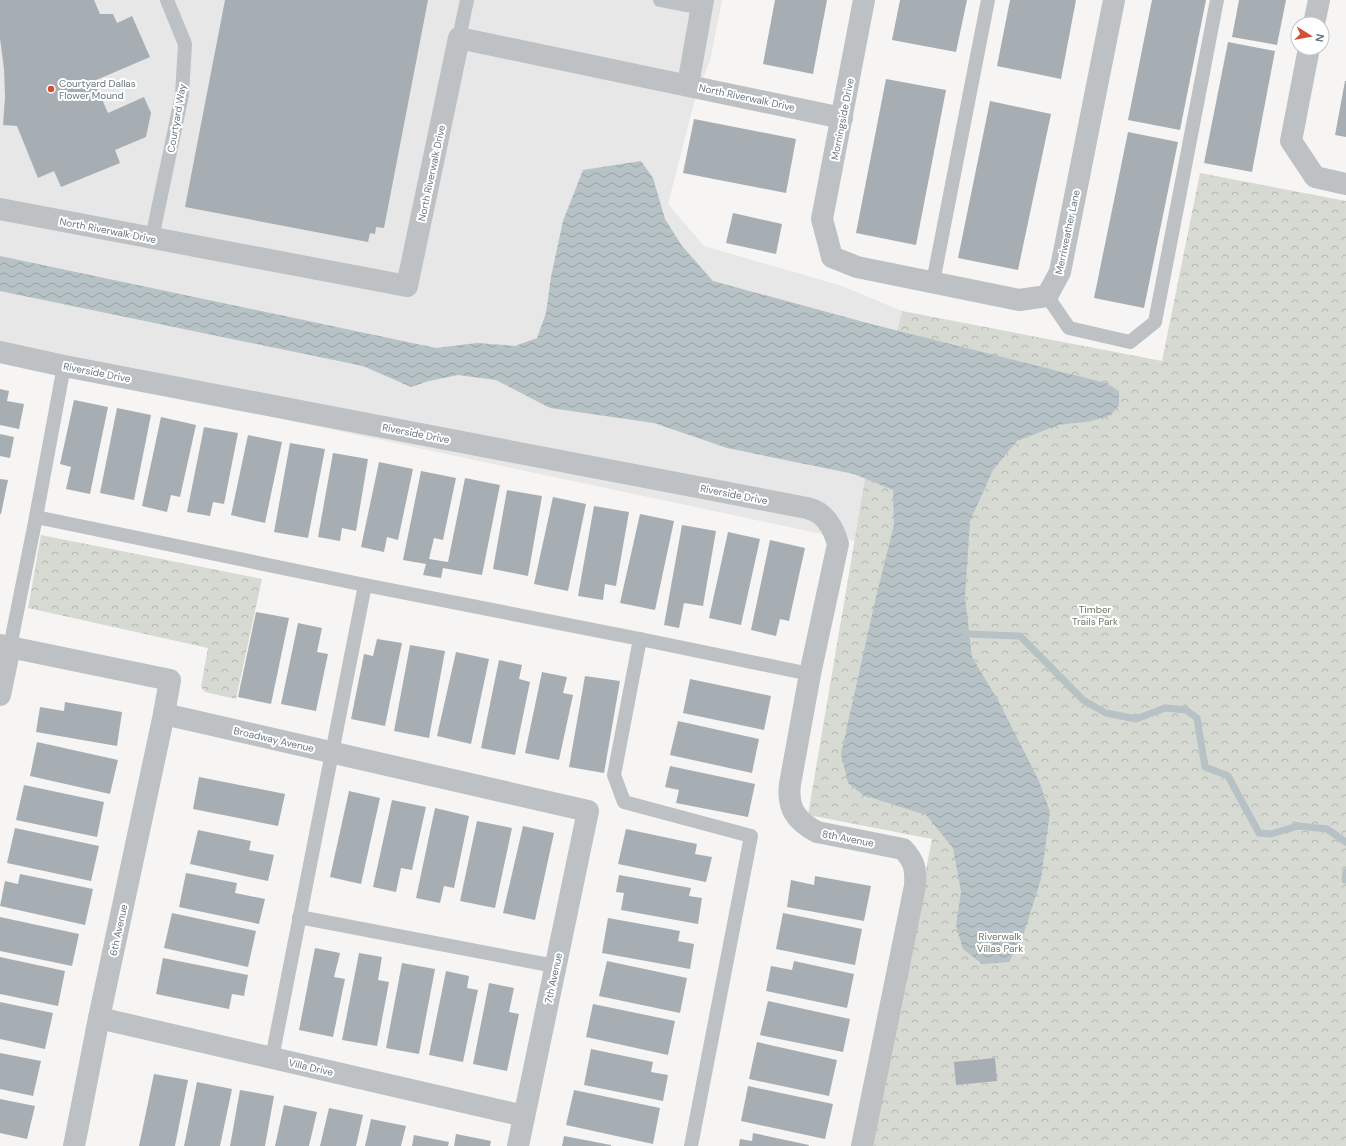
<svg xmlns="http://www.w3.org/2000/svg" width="1346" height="1146" viewBox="0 0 1346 1146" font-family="'DM Sans',sans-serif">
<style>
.built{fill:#e6e7e6}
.park{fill:url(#park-crowns)}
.water{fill:url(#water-waves)}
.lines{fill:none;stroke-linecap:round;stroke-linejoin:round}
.stream{stroke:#b6c2c5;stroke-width:7}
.building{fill:#a7aeb3}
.lane{stroke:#bdc1c4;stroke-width:14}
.street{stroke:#bdc1c4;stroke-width:22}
.poi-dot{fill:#d34f35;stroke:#fff;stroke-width:1.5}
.labels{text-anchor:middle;stroke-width:4;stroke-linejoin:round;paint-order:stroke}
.poi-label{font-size:10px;fill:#677781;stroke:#fff;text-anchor:start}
.street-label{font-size:10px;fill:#677781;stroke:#fff}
.park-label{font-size:10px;fill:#6b7965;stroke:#fff}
</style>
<defs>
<pattern id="park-crowns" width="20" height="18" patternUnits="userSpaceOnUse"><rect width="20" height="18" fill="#d6dad2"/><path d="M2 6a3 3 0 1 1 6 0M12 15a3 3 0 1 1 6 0" fill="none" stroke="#b1b6b0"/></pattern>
<pattern id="water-waves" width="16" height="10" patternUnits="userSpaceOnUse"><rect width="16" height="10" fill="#b6c2c5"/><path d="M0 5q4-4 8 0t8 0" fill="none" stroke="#98a2a5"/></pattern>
</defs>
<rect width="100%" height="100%" fill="#f6f5f3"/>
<path class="built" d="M0,0H722L710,61L695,99L668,204L704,246L842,286L902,311L855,541L0,359Z"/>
<g class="park">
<path d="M1200,173L1346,201V1146H872L932,839L808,815L866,473L902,311L1162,361Z"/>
<path d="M41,535L262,579L236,699L205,692L201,687L208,648L28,608Z"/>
</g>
<path class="water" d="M641,161L653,178L665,219L682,246L713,281L871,324L1106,383L1119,391V405L1111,415L1092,421L1058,425L1017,441L993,470L970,521L965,597L972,657L999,702L1039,781L1050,812L1041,879L1023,936L1009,962L982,964L963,949L956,925L961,892L953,848L926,815L863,795L848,783L841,754L876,597L894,525L893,490L854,474L727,448L654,423L550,408L496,380L458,375L429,381L411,387L363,366L0,291V256L436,348L477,343L515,346L537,338L546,313L551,277L563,221L583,170Z"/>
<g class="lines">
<g class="stream">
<path d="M961,630L969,634L1020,636L1083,700L1106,713L1136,719L1165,708L1186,710L1197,718L1205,767L1228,776L1259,833L1271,834L1298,826L1327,829L1346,842"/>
<path d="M1346,872L1345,880H1346"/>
</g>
</g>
<g class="building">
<path d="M0,0H94L100,14H113L117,23L132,16L150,57L94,81L108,113L144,97L151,113L146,137L115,150L120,163L61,187L54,171L38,178L17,126L3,125L5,97L4,69L0,38Z"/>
<path d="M225,0H428L384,228L376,227L375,234L370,233L368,242L185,207Z"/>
<path d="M775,0H827L813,74L763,64Z"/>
<path d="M900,0H967L956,52L892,40Z"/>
<path d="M1010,0H1076L1061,79L997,66Z"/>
<path d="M1152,0H1206L1180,130L1128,120Z"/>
<path d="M1239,0H1286L1277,45L1232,37Z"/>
<path d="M1228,42L1275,51L1252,172L1204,163Z"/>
<path d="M886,79L946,90L916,245L856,233Z"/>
<path d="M1345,81H1346V137L1335,135Z"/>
<path d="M990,101L1051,114L1018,270L958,258Z"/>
<path d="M694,119L796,139L786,193L683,173Z"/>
<path d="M1128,132L1178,142L1144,308L1094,298Z"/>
<path d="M733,213L782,224L776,254L726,243Z"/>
<path d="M0,389L9,391L7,401L24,404L19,429L0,425Z"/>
<path d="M74,400L108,407L90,494L66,489L71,467L60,464Z"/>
<path d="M117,408L151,415L134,500L100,493Z"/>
<path d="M161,417L196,425L180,497L171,495L167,512L142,506Z"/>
<path d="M204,427L238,433L224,504L213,502L210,516L187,512Z"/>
<path d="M0,434L14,437L10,458L0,456Z"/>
<path d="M248,435L282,442L265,523L231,515Z"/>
<path d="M290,443L325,449L308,538L274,532Z"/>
<path d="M333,453L368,459L356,531L342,528L340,541L318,537Z"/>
<path d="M379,462L413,469L398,540L387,537L384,552L361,547Z"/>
<path d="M421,471L456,478L443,540L434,538L429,559L448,562L465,478L500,485L482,575L443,568L441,578L423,575L426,564L403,560Z"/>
<path d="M0,479L8,480L1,514H0Z"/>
<path d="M507,490L542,496L528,576L493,569Z"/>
<path d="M553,497L586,504L568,591L534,584Z"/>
<path d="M594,506L629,512L616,586L605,584L603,600L578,596Z"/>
<path d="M640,514L674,521L655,610L620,603Z"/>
<path d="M682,525L716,531L703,606L684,603L679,628L664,625Z"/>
<path d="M728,532L760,539L741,625L709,618Z"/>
<path d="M770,540L805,548L789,621L780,619L776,636L751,630Z"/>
<path d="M256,612L289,618L271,704L238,697Z"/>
<path d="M298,623L322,628L317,652L328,654L316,711L281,704Z"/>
<path d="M377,639L402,643L385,726L351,719L364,654L373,656Z"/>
<path d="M410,645L445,651L429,738L394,731Z"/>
<path d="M456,652L489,659L471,744L437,736Z"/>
<path d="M499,660L522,665L519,679L530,682L515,755L481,748Z"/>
<path d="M542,672L567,677L563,693L573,695L559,760L525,753Z"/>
<path d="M585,676L620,681L604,773L569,767Z"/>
<path d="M690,679L771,696L764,730L683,713Z"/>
<path d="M65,702L122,712L117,746L36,732L40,707L64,711Z"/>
<path d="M678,721L759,739L752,773L670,755Z"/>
<path d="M37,742L118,760L110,794L30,776Z"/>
<path d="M670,766L755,784L748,817L676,803L679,790L665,787Z"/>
<path d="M199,777L285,794L278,826L193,809Z"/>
<path d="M24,785L104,802L97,837L16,820Z"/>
<path d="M349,791L380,798L361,884L330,877Z"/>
<path d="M392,800L426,807L412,870L401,868L396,892L373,887Z"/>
<path d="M435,808L469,816L454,888L444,886L440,903L416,898Z"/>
<path d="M477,821L512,828L495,908L460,901Z"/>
<path d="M523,826L554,833L535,920L503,913Z"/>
<path d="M15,828L99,846L91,881L7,863Z"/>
<path d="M626,829L697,844L695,854L712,857L706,882L618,864Z"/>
<path d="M198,830L251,841L249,850L274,855L268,881L190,864Z"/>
<path d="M186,873L237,883L235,893L265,899L259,924L179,907Z"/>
<path d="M20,874L93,889L85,925L0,906L5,881L18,884Z"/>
<path d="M619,875L691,888L689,896L702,898L698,924L621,910L624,893L616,892Z"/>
<path d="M815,876L871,886L864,921L787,907L791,880L814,885Z"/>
<path d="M172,913L256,931L248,967L164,948Z"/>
<path d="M783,913L862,929L855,965L776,949Z"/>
<path d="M0,917L79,934L72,966L0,951Z"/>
<path d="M608,918L680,931L678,941L694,944L690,969L602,953Z"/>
<path d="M315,948L340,953L334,977L345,979L333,1037L299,1030Z"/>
<path d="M359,953L382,957L378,980L389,982L377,1046L342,1040Z"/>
<path d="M0,957L65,971L58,1006L0,994Z"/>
<path d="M163,958L248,975L244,996L232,994L229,1009L156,994Z"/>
<path d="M607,961L687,978L680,1013L599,996Z"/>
<path d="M794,961L854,974L847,1008L766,991L771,966L792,970Z"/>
<path d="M402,963L435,969L419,1054L386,1048Z"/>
<path d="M446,971L469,976L467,988L478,990L463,1062L429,1055Z"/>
<path d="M489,983L514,988L509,1012L519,1014L507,1071L473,1064Z"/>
<path d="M768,1001L850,1019L843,1052L760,1035Z"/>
<path d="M0,1002L53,1013L45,1049L0,1039Z"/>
<path d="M593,1004L675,1021L668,1055L586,1037Z"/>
<path d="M757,1042L837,1060L829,1096L749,1079Z"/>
<path d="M591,1049L653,1062L651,1072L668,1075L663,1101L584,1085Z"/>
<path d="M0,1053L41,1061L33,1096L0,1089Z"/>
<path d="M995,1058L997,1081L956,1085L954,1062Z"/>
<path d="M154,1074L188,1080L175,1146H139Z"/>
<path d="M197,1082L232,1089L220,1146H184Z"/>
<path d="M748,1086L833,1104L825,1139L741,1121Z"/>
<path d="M240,1090L274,1096L265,1146H230Z"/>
<path d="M574,1090L660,1108L653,1144L566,1125Z"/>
<path d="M0,1099L35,1106L27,1139L0,1133Z"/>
<path d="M284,1105L317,1112L309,1146H275Z"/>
<path d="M329,1108L363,1115L356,1146H320Z"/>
<path d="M371,1119L406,1126L401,1146H365Z"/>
<path d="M753,1133L809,1145V1146H739L740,1139L752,1141Z"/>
<path d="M456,1134L491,1141L490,1146H454Z"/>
<path d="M414,1135L449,1142L448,1146H412Z"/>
<path d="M564,1136L611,1145V1146H562Z"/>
</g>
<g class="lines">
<g class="lane">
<path d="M660,0L701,8"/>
<path d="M459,38L467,0"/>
<path d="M152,238L182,95L185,44L167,0"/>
<path d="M933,282L988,0"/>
<path d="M1047,296L1069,328L1130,342L1155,322L1217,0"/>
<path d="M36,517L64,366"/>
<path d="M640,639L614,775L624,802L751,836L691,1146"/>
<path d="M10,647L36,517L365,585L640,639L810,674"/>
<path d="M299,917L555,966"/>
<path d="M272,1058L365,585"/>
</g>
<g class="street">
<path d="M864,0L822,219L832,257L857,267L1019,300L1047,296L1060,272L1114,0"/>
<path d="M1314,24L1319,0"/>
<path d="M1309,48L1291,141L1315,177L1346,184"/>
<path d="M688,85L703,0"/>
<path d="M0,209L407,286L459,38L842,118"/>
<path d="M0,352L64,366L807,508C811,509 816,511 819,513C829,520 835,533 838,544L810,674L790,784C787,808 796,821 817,832L903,849C915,862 916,869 915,886L862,1146"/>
<path d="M0,645L170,680L164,714L99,1018L74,1146"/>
<path d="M0,695L10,647"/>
<path d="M164,714L588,811L518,1146"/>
<path d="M99,1018L524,1116"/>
</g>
</g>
<circle class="poi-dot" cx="51" cy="89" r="4"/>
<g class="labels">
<g class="poi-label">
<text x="59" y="87">Courtyard Dallas<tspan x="59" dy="12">Flower Mound</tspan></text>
</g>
<g class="street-label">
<text transform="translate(747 97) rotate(12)" y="4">North Riverwalk Drive</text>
<text transform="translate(176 118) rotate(-80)" y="4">Courtyard Way</text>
<text transform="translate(842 119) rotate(-79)" y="4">Morningside Drive</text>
<text transform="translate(431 173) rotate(-78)" y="4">North Riverwalk Drive</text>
<text transform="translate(108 230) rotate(11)" y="4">North Riverwalk Drive</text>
<text transform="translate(1067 232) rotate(-78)" y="4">Merriweather Lane</text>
<text transform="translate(97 372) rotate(11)" y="4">Riverside Drive</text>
<text transform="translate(416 433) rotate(11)" y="4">Riverside Drive</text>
<text transform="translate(734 494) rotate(11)" y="4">Riverside Drive</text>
<text transform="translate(274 739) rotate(13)" y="4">Broadway Avenue</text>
<text transform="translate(848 838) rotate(11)" y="4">8th Avenue</text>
<text transform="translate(118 930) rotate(-78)" y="4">6th Avenue</text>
<text transform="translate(553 978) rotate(-78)" y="4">7th Avenue</text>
<text transform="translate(311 1067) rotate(13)" y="4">Villa Drive</text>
</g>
<g class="park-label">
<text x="1095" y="613">Timber<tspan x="1095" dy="12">Trails Park</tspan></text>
<text x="1000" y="940">Riverwalk<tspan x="1000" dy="12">Villas Park</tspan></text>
</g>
</g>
<g transform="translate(1310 36) rotate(101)"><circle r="19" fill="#ffffff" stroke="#c2c9cd"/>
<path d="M0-3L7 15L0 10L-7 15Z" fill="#d34f35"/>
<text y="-6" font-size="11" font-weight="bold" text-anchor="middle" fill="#677781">N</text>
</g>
</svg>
